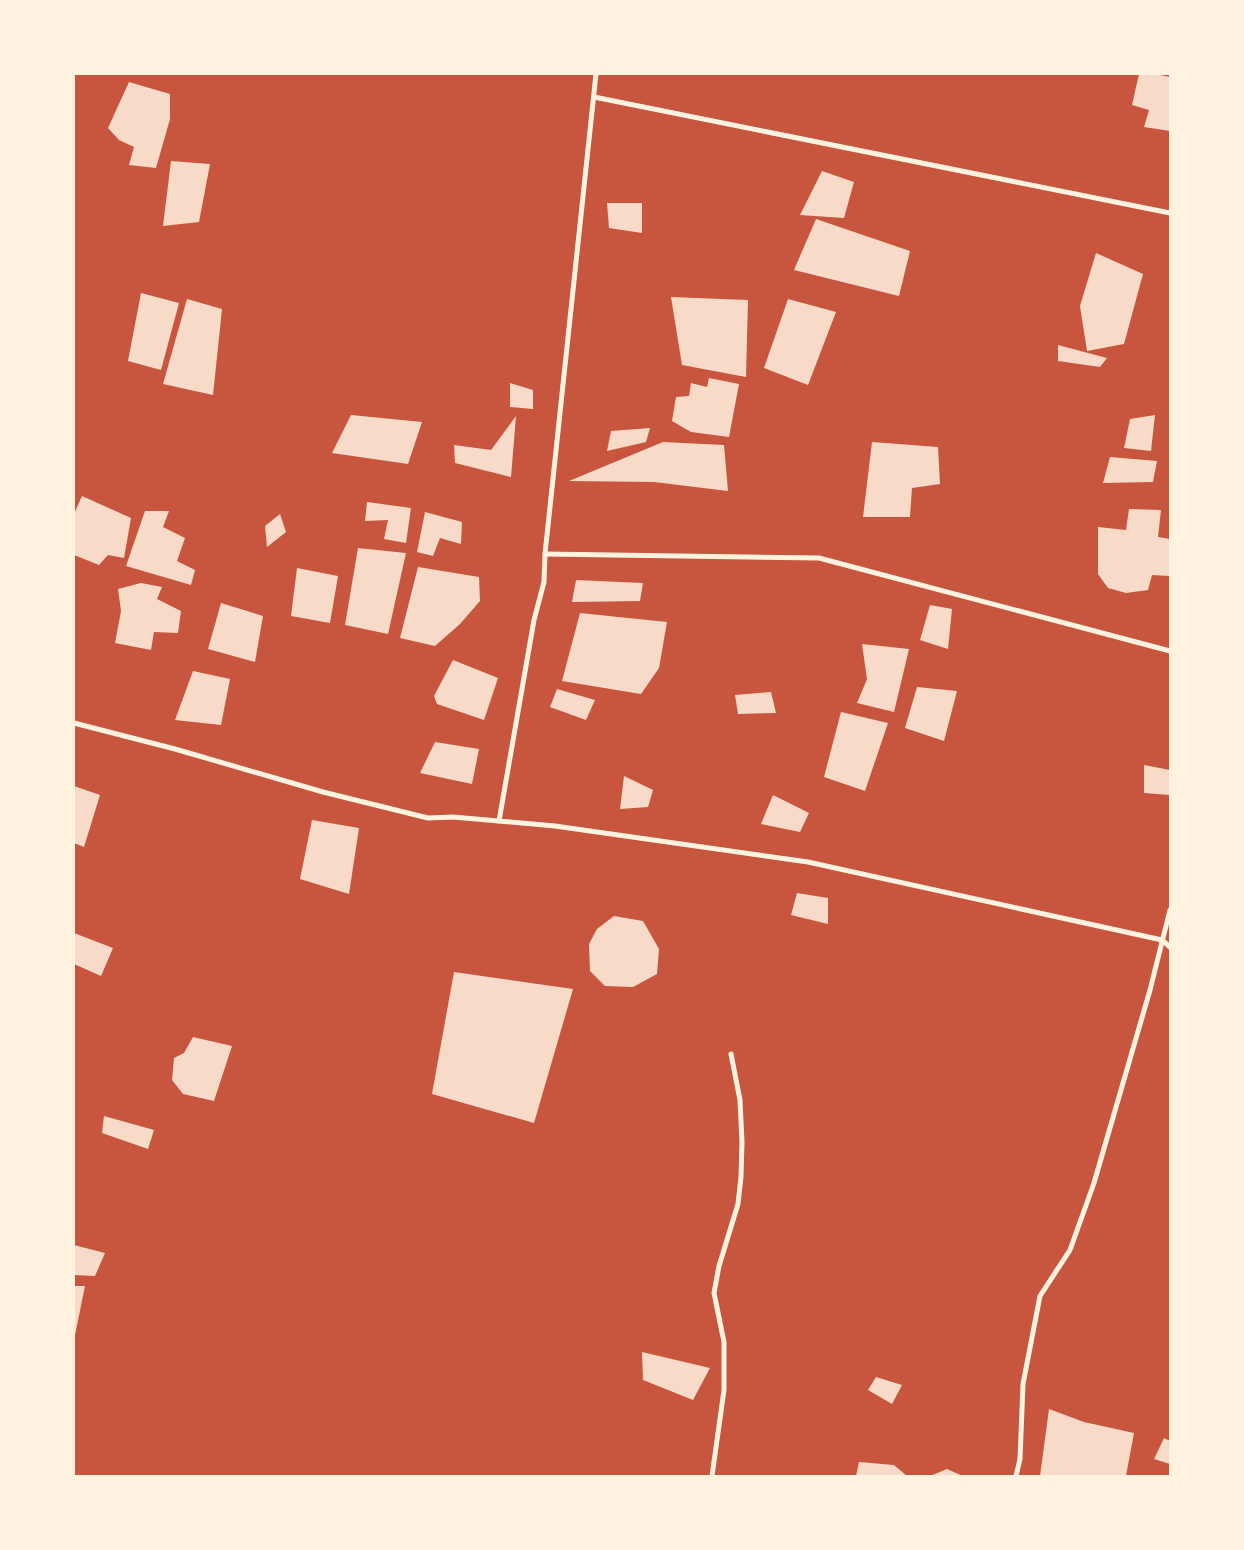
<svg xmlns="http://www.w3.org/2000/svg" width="1244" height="1550" viewBox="0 0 1244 1550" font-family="'Nunito Sans',sans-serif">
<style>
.building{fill:#f7dbc8}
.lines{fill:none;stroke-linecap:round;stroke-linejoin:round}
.minor{stroke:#fff3e0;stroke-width:5}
</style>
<rect width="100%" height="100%" fill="#c8553d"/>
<g class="building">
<path d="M1139,74H1155L1170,77V131L1144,127L1149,110L1132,105Z"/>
<path d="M129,82L170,94V119L156,168L129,165L134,147L119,140L108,128Z"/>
<path d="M171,161L210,164L199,222L163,226Z"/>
<path d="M822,171L854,182L844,218L800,215Z"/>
<path d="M607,203H642V233L609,228Z"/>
<path d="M816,219L910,251L899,296L794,270Z"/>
<path d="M1096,253L1143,274L1124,344L1087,351L1080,306Z"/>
<path d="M141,293L179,303L161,370L128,361Z"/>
<path d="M671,297L748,300L746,377L682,365Z"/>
<path d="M187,299L222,309L213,395L163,384Z"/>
<path d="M788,299L836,312L808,385L764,368Z"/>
<path d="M1058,345L1107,358L1100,367L1058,361Z"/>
<path d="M709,378L739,384L729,437L691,432L672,421L676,397L689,396L691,383L707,387Z"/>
<path d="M510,383L533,390V409L510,407Z"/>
<path d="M351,415L422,422L408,464L332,453Z"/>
<path d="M1155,415L1151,451L1124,448L1130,419Z"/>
<path d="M516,416L511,477L455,463L454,445L491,450Z"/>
<path d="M650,428L646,442L607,451L611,431Z"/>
<path d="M663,442L724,445L728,491L654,482L569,481Z"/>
<path d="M872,442L938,447L940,484L912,488L910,517H863Z"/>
<path d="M1110,457L1157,461L1153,482L1103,483Z"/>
<path d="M82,496L131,518L124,558L108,555L99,565L74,555V514Z"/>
<path d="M367,502L411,508L406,543L384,539L388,520L365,521Z"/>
<path d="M1129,509L1161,510L1158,537L1170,539V576L1152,575L1148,590L1126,593L1108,588L1098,574V527L1126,530Z"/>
<path d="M145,511H169L163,527L185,538L177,561L195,570L191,585L126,566Z"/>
<path d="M425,512L462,522L461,544L440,538L433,556L417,552Z"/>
<path d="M280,514L286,532L267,547L265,526Z"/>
<path d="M358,548L406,553L388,634L345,625Z"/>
<path d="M418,567L479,577L480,601L460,624L435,646L400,638Z"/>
<path d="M297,568L338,576L330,623L291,616Z"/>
<path d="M576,580L643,583L640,601L572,602Z"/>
<path d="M141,583L162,587L157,599L181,611L178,633L154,632L151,650L115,643L121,611L118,589Z"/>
<path d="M221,603L263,616L255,662L208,649Z"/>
<path d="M930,605L952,609L948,649L920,640Z"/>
<path d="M580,613L667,622L659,668L641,694L562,681Z"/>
<path d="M862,644L909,649L894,712L857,703L867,679Z"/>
<path d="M453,660L498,678L484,720L437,704L434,696Z"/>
<path d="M193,671L230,679L221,725L175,720Z"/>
<path d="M917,687L957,691L944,741L905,728Z"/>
<path d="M557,689L595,700L586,720L550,707Z"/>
<path d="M771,692L776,713L738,714L735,695Z"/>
<path d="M841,712L888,723L865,791L824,777Z"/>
<path d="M435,742L479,749L472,784L420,773Z"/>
<path d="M1144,765L1170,770V795L1144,793Z"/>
<path d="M624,776L653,790L648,807L620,809Z"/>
<path d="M74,786L100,795L84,847L74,843Z"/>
<path d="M773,795L809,813L800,832L761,824Z"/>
<path d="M312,820L359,828L349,894L300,879Z"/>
<path d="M797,893L828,898V924L791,915Z"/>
<path d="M614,916L643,921L659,949L657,974L633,987L605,986L590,971L589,944L597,929Z"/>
<path d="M74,933L113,948L101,976L74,964Z"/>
<path d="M454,972L573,989L534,1123L432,1094Z"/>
<path d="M193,1037L232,1046L214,1101L183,1094L172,1080L174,1058L184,1053Z"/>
<path d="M104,1116L154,1130L148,1149L102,1133Z"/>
<path d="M74,1245L105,1253L95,1276L74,1275Z"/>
<path d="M74,1286H85L75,1335H74Z"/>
<path d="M642,1352L710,1368L693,1400L643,1380Z"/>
<path d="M876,1377L902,1385L892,1404L868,1390Z"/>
<path d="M1049,1409L1084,1422L1134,1433L1126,1476H1040Z"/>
<path d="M1164,1438L1170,1441V1464L1154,1459Z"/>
<path d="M859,1462L894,1465L907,1476H856Z"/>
<path d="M947,1469L963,1476H930Z"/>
</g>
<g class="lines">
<g class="minor">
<path d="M594,97L1170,213"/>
<path d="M545,554L819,558L1170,651"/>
<path d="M74,723L175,749L323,792L428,818L453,817L555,826L808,862L1162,940L1170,947"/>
<path d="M499,821L534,620L544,582L545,554L596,74"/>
<path d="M712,1476L724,1390V1342L714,1293L719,1266L738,1204L741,1177L742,1142L740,1100L731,1054"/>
<path d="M1016,1476L1020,1459L1023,1384L1040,1296L1070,1250L1094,1183L1150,990L1170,910"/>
</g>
</g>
<rect width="1244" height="1550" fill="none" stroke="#fff3e0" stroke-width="150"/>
</svg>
